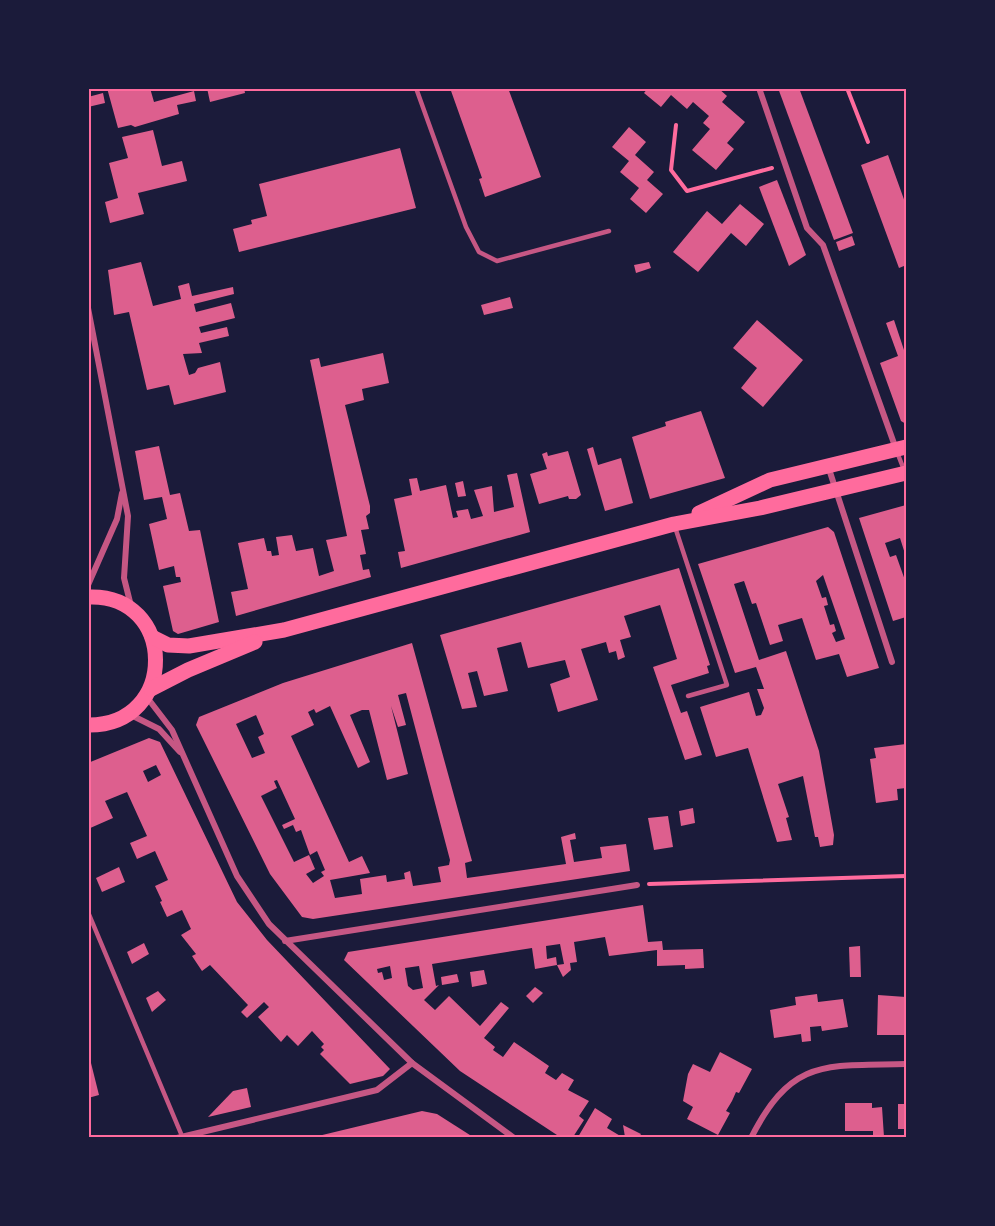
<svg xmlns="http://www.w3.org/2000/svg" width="995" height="1226" viewBox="0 0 995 1226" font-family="'Sofia Sans Condensed',sans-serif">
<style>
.building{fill:#dd5f8e;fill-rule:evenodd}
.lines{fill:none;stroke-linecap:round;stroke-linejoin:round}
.path{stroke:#ff6b9d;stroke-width:4}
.service{stroke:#c65784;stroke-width:4.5}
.minor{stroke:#c65784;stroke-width:6}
.primary{stroke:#ff6b9d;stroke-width:15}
.neatline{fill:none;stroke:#ff6b9d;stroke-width:2}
</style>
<rect width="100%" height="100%" fill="#1b1b3a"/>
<g class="building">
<path d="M107,88H150L154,102L194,91L196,101L177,105L179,114L135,127L131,125L118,128Z"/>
<path d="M207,88H244L245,93L210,102Z"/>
<path d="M450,88H508L541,177L485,197L479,179L482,178Z"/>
<path d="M648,88H718L727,96L722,102L745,122L727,143L734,149L716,170L692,150L710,129L703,123L709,116L693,102L687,109L671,95L661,107L644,93Z"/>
<path d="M778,88H799L853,233L834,240Z"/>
<path d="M103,93L105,103L88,107V97Z"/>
<path d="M629,127L646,142L635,155L654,172L647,180L663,194L646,213L630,199L639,188L620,172L629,161L612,147Z"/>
<path d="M153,130L162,166L182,161L187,181L138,193L144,214L110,223L105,202L118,198L109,163L128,158L122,137Z"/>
<path d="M400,148L416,208L239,252L233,229L252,224L251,220L267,216L259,184Z"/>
<path d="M888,155L906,205V272L904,266L899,268L861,165Z"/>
<path d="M777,180L806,255L789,266L759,187Z"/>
<path d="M740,204L764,224L746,246L731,233L698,272L673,252L707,211L722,224Z"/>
<path d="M852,236L855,245L839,251L836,242Z"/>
<path d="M141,262L153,306L181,299L178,286L189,283L192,296L233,287L234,294L194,304L196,312L231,303L235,318L199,327L201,333L227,327L229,336L199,343L202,353L183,354L189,375L195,373L198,368L220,362L226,392L174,405L169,385L147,390L129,312L114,315L108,270Z"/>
<path d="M649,262L651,268L636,273L634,265Z"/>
<path d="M510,297L513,308L484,315L481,305Z"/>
<path d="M757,320L803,360L763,407L741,388L757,368L733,348Z"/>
<path d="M894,320L906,356V424L901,421L880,363L898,356L886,323Z"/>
<path d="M383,353L389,383L362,389L364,400L345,405L370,506V513L366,516L369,529L361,530L366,554L360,555L363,570L369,569L371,577L236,616L231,592L248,589L238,543L264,538L267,551H271L272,556L279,555L276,537L292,535L296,551L313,548L319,576L334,571L326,540L347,536L310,360L319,358L321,367Z"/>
<path d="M701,411L725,478L650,499L632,437L666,426L665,422Z"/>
<path d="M159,446L170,495L180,493L189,531L200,530L219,622L178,634L173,631L163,586L181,582L180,577H176L174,566L159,570L149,524L167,519L162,497L144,500L135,451Z"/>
<path d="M593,447L598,465L621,458L633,503L605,511L587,449Z"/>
<path d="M568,451L581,495L576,499H569L568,496L539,504L530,474L547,469L542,454L547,452L548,456Z"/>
<path d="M517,473L530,532L401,568L398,552L405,551L394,499L412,495L409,479L417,478L420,491L446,485L453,518L458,517L456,511L468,509L471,519L483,516L474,490L492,486L494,512L514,507L507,475Z"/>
<path d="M463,481L466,496L458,497L455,483Z"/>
<path d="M906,505V557L900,538L885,543L890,557L896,555L906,583V617L893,621L859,518Z"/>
<path d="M828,527L834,532L879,668L847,677L839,654L816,660L802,618L778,625L783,641L770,645L756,603L752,604L744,581L734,584L759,660L786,651L819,751L834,835L833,845L820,847L818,837H815L803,776L778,784L789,817L786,818L792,840L777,842L748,748L716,757L700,707L749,692L756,716L761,715L764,708L757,689H764L756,667L735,673L698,564ZM823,575L845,639L836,642L832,633L836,631L834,624L830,625L824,606L828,605L826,597L822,598L816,581Z"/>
<path d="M679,568L710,665L707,666L709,673L671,685L681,713L687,711L702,755L685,760L653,667L677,659L660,605L624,616L631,637L620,640L625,657L618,660L616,651L609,653L606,642L581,649L598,700L558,712L550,684L570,677L565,660L528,668L521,642L497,648L508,691L484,696L477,671L468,673L477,707L462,709L440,635Z"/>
<path d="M412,643L472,861L465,863L467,878L566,864L561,837L575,833L576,839L570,840L574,862L602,858L600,847L626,844L630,871L313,919L302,917L270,874L196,725L199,717L283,683ZM406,693L450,860L449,865L438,867L441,882L413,886L410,871L404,873L405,879L387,882L386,875L360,879L362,894L335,898L330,880L370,873L362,856L349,862L291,736L314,725L308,712L314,709L316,713L330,706L358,768L370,762L350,715L362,710H369L387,780L408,774L391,706L398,727L406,725L398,695ZM256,715L264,734L258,737L265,753L252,758L236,724ZM277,780L295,819L282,825L284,829L293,825L296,832L301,830L310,855L317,851L325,870L321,872L324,876L313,883L306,874L315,869L309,855L294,862L261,796L277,788L274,781Z"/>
<path d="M149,738L160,742L237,902L267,940L390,1069L383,1076L350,1084L320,1054L324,1050L321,1047L324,1044L312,1031L298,1046L287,1035L281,1042L258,1017L269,1007L264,1002L247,1018L241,1012L248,1005L210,965L202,971L192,956L196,954L181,935L191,929L182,910L167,917L160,902L162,901L155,886L168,880L155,851L137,859L130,843L147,836L127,792L105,801L113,818L88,829V763ZM156,765L161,775L148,782L143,771Z"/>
<path d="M906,744V788L897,789L898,800L876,803L870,759L876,758L874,748Z"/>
<path d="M693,808L695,823L681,826L679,811Z"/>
<path d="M668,816L673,847L654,850L648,818Z"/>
<path d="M119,867L125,882L102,892L96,878Z"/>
<path d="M643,905L648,942L662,941L663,950L703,949L704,968L685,969V965L657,966V950L609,956L605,937L574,942L577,962L570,963L571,970L563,977L557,965L564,964L560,944L546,946L547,959L556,957L557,965L535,969L532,948L432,964L436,986L439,985L424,1000L435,1010L449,996L480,1026L501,1002L509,1008L484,1038L495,1047L493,1050L503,1057L514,1042L549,1066L545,1073L556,1080L562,1073L574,1080L568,1090L589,1101L579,1116L584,1120L573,1137H560L460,1071L344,960L348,952ZM390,966L392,978L384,980L382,972L378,973L377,969ZM419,966L423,988L413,990L408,986L405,968Z"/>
<path d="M144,943L149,954L132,964L127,952Z"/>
<path d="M860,946L861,977H850L849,947Z"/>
<path d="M484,970L487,984L472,987L470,972Z"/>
<path d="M457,974L459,982L442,985L441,977Z"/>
<path d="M535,987L543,993L533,1003L526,996Z"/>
<path d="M158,991L166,1000L152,1012L146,998Z"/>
<path d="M817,994L818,1002L843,999L848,1027L822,1031L821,1026L810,1027L811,1041L802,1042L801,1034L774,1038L770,1010L796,1005L795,997Z"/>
<path d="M878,995L906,997V1030H904V1035H877Z"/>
<path d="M88,1051L99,1095L88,1098Z"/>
<path d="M720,1052L752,1069L739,1093L736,1092L732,1101L726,1111L730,1113L718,1135L687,1119L693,1107L683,1101L688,1074L693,1064L710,1072Z"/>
<path d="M247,1088L251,1107L208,1117L233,1091Z"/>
<path d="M845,1103H872V1108L882,1107L884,1137H873V1131H845Z"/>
<rect x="898" y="1104" width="8" height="25"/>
<path d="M595,1108L612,1119L607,1128L622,1137H578Z"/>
<path d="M422,1111L437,1114L473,1137H314Z"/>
<path d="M623,1125L641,1134L639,1137H625Z"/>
</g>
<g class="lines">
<g class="path">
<path d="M847,88L868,142"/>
<path d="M676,125L671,170L687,191L772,168"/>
<path d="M649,884L906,876"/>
</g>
<g class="service">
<path d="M416,88L466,227L479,252L497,261L609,231"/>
<path d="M897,452L904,470"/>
<path d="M675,527L727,685L688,696"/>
<path d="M88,912L182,1136"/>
</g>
<g class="minor">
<path d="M759,88L807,228L823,245L896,449"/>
<path d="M88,308L128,516L124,578L131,606"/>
<path d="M828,466L892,662"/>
<path d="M88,585L117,519L122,493"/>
<path d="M146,696L172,730L237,876L269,924L412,1063L514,1138"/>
<path d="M129,714L159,729L180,752"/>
<path d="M285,941L637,885"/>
<path d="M177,1138L377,1090L412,1063"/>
<path d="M751,1138C792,1057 826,1066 906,1064"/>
</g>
<g class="primary">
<path d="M699,513L770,480L906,447"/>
<path d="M88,597C177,593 179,726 88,725"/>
<path d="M152,637L168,645L189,646L284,630L674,524L760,508L906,473"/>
<path d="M151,689L188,670L255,642"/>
</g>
</g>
<rect width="995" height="1226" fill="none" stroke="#1b1b3a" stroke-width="180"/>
<rect x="90" y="90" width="815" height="1046" class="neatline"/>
</svg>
